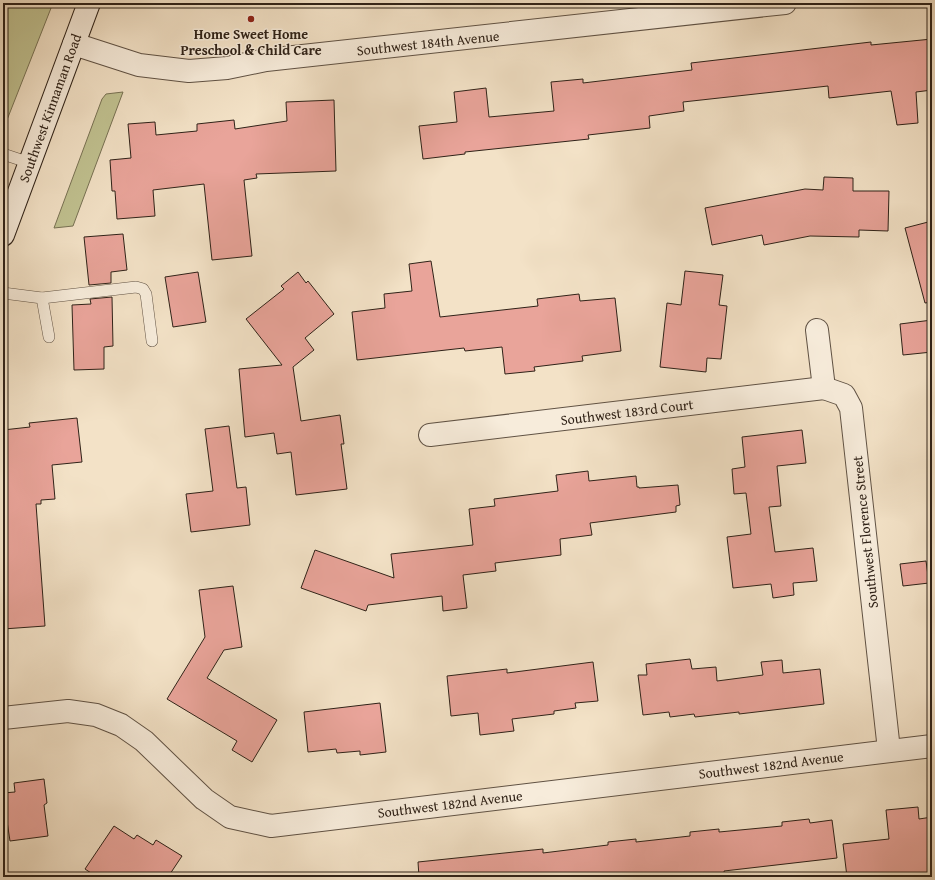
<svg xmlns="http://www.w3.org/2000/svg" width="935" height="880" viewBox="0 0 935 880" font-family="'Gentium Book Plus',serif">
<style>
.green{fill:#c1c291;stroke:#787254}
.building{fill:#e9a49a;stroke:#2f2218}
.lines{fill:none;stroke-linecap:round;stroke-linejoin:round}
.lane-casing{stroke:#605244;stroke-width:12}
.street-casing{stroke:#605244;stroke-width:24}
.secondary-casing{stroke:#2f2218;stroke-width:24}
.lane{stroke:#f7ecdb;stroke-width:11}
.street{stroke:#f7ecdb;stroke-width:22}
.secondary{stroke:#f7ecdb;stroke-width:22}
.poi-dot{fill:#8f2418;stroke:#f7ecdb;stroke-width:1.5}
.labels{text-anchor:middle;stroke-width:3;stroke-linejoin:round;paint-order:stroke}
.poi-label{font-size:14px;font-weight:bold;fill:#2f2218;stroke:#f7ecdb}
.street-label{font-size:14px;fill:#2f2218;stroke:#f7ecdb}
</style>
<rect width="100%" height="100%" fill="#f3e2c7"/>
<filter id="stains"><feTurbulence type="fractalNoise" baseFrequency=".005" numOctaves="4"/><feColorMatrix values="0 0 0 0 .2 0 0 0 0 .09 0 0 0 0 .02 0 0 0 .5 -.17"/></filter>
<radialGradient id="worn" r=".72"><stop offset=".6" stop-color="#630" stop-opacity="0"/><stop offset="1" stop-color="#630" stop-opacity=".3"/></radialGradient>
<g class="green">
<path d="M3,3H53L3,130Z"/>
<path d="M123,92L73,226L54,228L102,99L106,94Z"/>
</g>
<g class="building">
<path d="M932,39V90L916,92L918,123L897,125L891,91L829,98L828,86L683,102L684,111L649,116L650,128L588,135L589,139L465,152V154L423,159L419,126L457,122L454,92L486,88L489,117L554,111L551,82L583,79V83L692,70L691,63L871,42V45Z"/>
<path d="M334,100L336,171L256,174L257,178L244,180L252,256L212,260L204,184L153,190L155,216L117,219L115,191H112L110,160L131,158L128,124L155,122L156,135L197,131V124L234,120L235,129L287,121L286,102Z"/>
<path d="M824,177L853,178V191H889L888,231L859,230V237L810,236L764,245L762,235L712,245L705,208L805,189L823,190Z"/>
<path d="M932,221V302L925,303L905,228Z"/>
<path d="M123,234L127,270L111,272V283L89,285L84,237Z"/>
<path d="M431,261L440,317L538,306L537,299L579,294L580,301L615,298L621,351L582,356L583,361L534,367L535,371L505,374L502,347L465,351L464,348L357,360L352,312L385,308L384,294L412,291L409,264Z"/>
<path d="M685,271L723,275L719,305L727,306L721,359L707,358L706,372L660,367L667,303L681,305Z"/>
<path d="M198,272L206,322L173,327L165,277Z"/>
<path d="M298,272L306,283L308,281L334,314L305,338L314,350L293,367L301,421L340,415L344,444H341L347,489L296,495L291,452L277,454L274,433L245,437L239,369L282,365L246,319L284,289L281,286Z"/>
<path d="M112,297L113,346L104,347V369L74,370L72,305L91,304L90,299Z"/>
<path d="M932,320V352L903,355L900,324Z"/>
<path d="M77,418L82,462L52,465L55,499L41,500V504H36L45,626L3,629V430L30,427L29,423Z"/>
<path d="M229,426L237,488L246,487L250,525L191,532L186,494L213,491L205,429Z"/>
<path d="M802,430L806,463L777,466L781,506L769,507L775,552L813,548L817,581L793,583L794,595L773,598L771,584L733,588L727,537L751,534L746,493L734,494L732,469L745,467L742,437Z"/>
<path d="M588,471L589,481L636,476L637,487H639V488L678,485L680,505L676,506V512L590,523L592,535L560,539L561,555L495,563L496,571L463,575L467,608L443,611L442,596L368,605L366,611L301,588L315,550L394,578L391,554L473,545L469,509L495,506L494,499L558,491L556,475Z"/>
<path d="M926,561L929,583L903,586L900,564Z"/>
<path d="M233,586L242,647L224,650L207,678L277,720L252,762L232,750L237,741L167,699L205,637L199,590Z"/>
<path d="M690,659L692,669L716,667L717,681L763,675L761,662L782,660L783,673L820,669L824,704L739,714V712L695,717L694,714L670,717L669,712L643,715L638,675H647L646,664Z"/>
<path d="M593,662L598,701L575,703L576,708L554,711V714L512,719L514,731L480,735L478,713L451,716L447,676L507,669V673Z"/>
<path d="M380,703L386,752L360,755V751L337,753L336,749L308,752L304,712Z"/>
<path d="M44,779L47,803L44,805L48,836L10,841L7,821H3V793L15,792L14,783Z"/>
<path d="M918,807L919,819L932,817V877H847L843,844L889,839L886,810Z"/>
<path d="M809,819L810,823L832,820L837,858L724,871L725,877H419L418,862L543,849V853L608,845V842L636,839V842L690,836V832L719,829V832L782,826V822Z"/>
<path d="M114,826L134,839L137,835L153,845L156,840L182,856L168,877H97L85,869Z"/>
</g>
<g class="lines">
<defs>
<g id="lane">
<path d="M3,154L30,163"/>
<path d="M3,293L42,298L136,287L143,289L146,294L152,341"/>
<path d="M42,298L49,337"/>
</g>
<g id="street">
<path d="M74,44L139,65L189,71L227,68L266,60L785,3"/>
<path d="M817,330L824,388L844,395L851,408L889,750"/>
<path d="M430,435L824,388"/>
<path d="M3,718L68,711L96,715L121,725L144,741L204,799L230,817L271,826L932,746"/>
</g>
<path id="secondary" d="M3,235L89,3"/>
</defs>
<use href="#lane" class="lane-casing"/>
<use href="#street" class="street-casing"/>
<use href="#secondary" class="secondary-casing"/>
<use href="#lane" class="lane"/>
<use href="#street" class="street"/>
<use href="#secondary" class="secondary"/>
</g>
<circle class="poi-dot" cx="251" cy="19" r="4"/>
<g class="labels">
<g class="poi-label">
<text x="251" y="39">Home Sweet Home<tspan x="251" dy="16">Preschool &amp; Child Care</tspan></text>
</g>
<g class="street-label">
<text transform="translate(428 43) rotate(-6)" y="5">Southwest 184th Avenue</text>
<text transform="translate(50 108) rotate(-70)" y="5">Southwest Kinnaman Road</text>
<text transform="translate(627 412) rotate(-7)" y="5">Southwest 183rd Court</text>
<text transform="translate(865 532) rotate(-96)" y="5">Southwest Florence Street</text>
<text transform="translate(771 765) rotate(-7)" y="5">Southwest 182nd Avenue</text>
<text transform="translate(450 804) rotate(-7)" y="5">Southwest 182nd Avenue</text>
</g>
</g>
<rect width="935" height="880" fill="none" stroke="#f3e2c7" stroke-width="16"/>
<rect x="4" y="4" width="927" height="872" fill="none" stroke="#2f2218" stroke-width="2"/>
<rect x="8" y="8" width="919" height="864" fill="none" stroke="#2f2218"/>
<rect width="100%" height="100%" filter="url(#stains)"/>
<rect width="100%" height="100%" fill="url(#worn)"/>
</svg>
